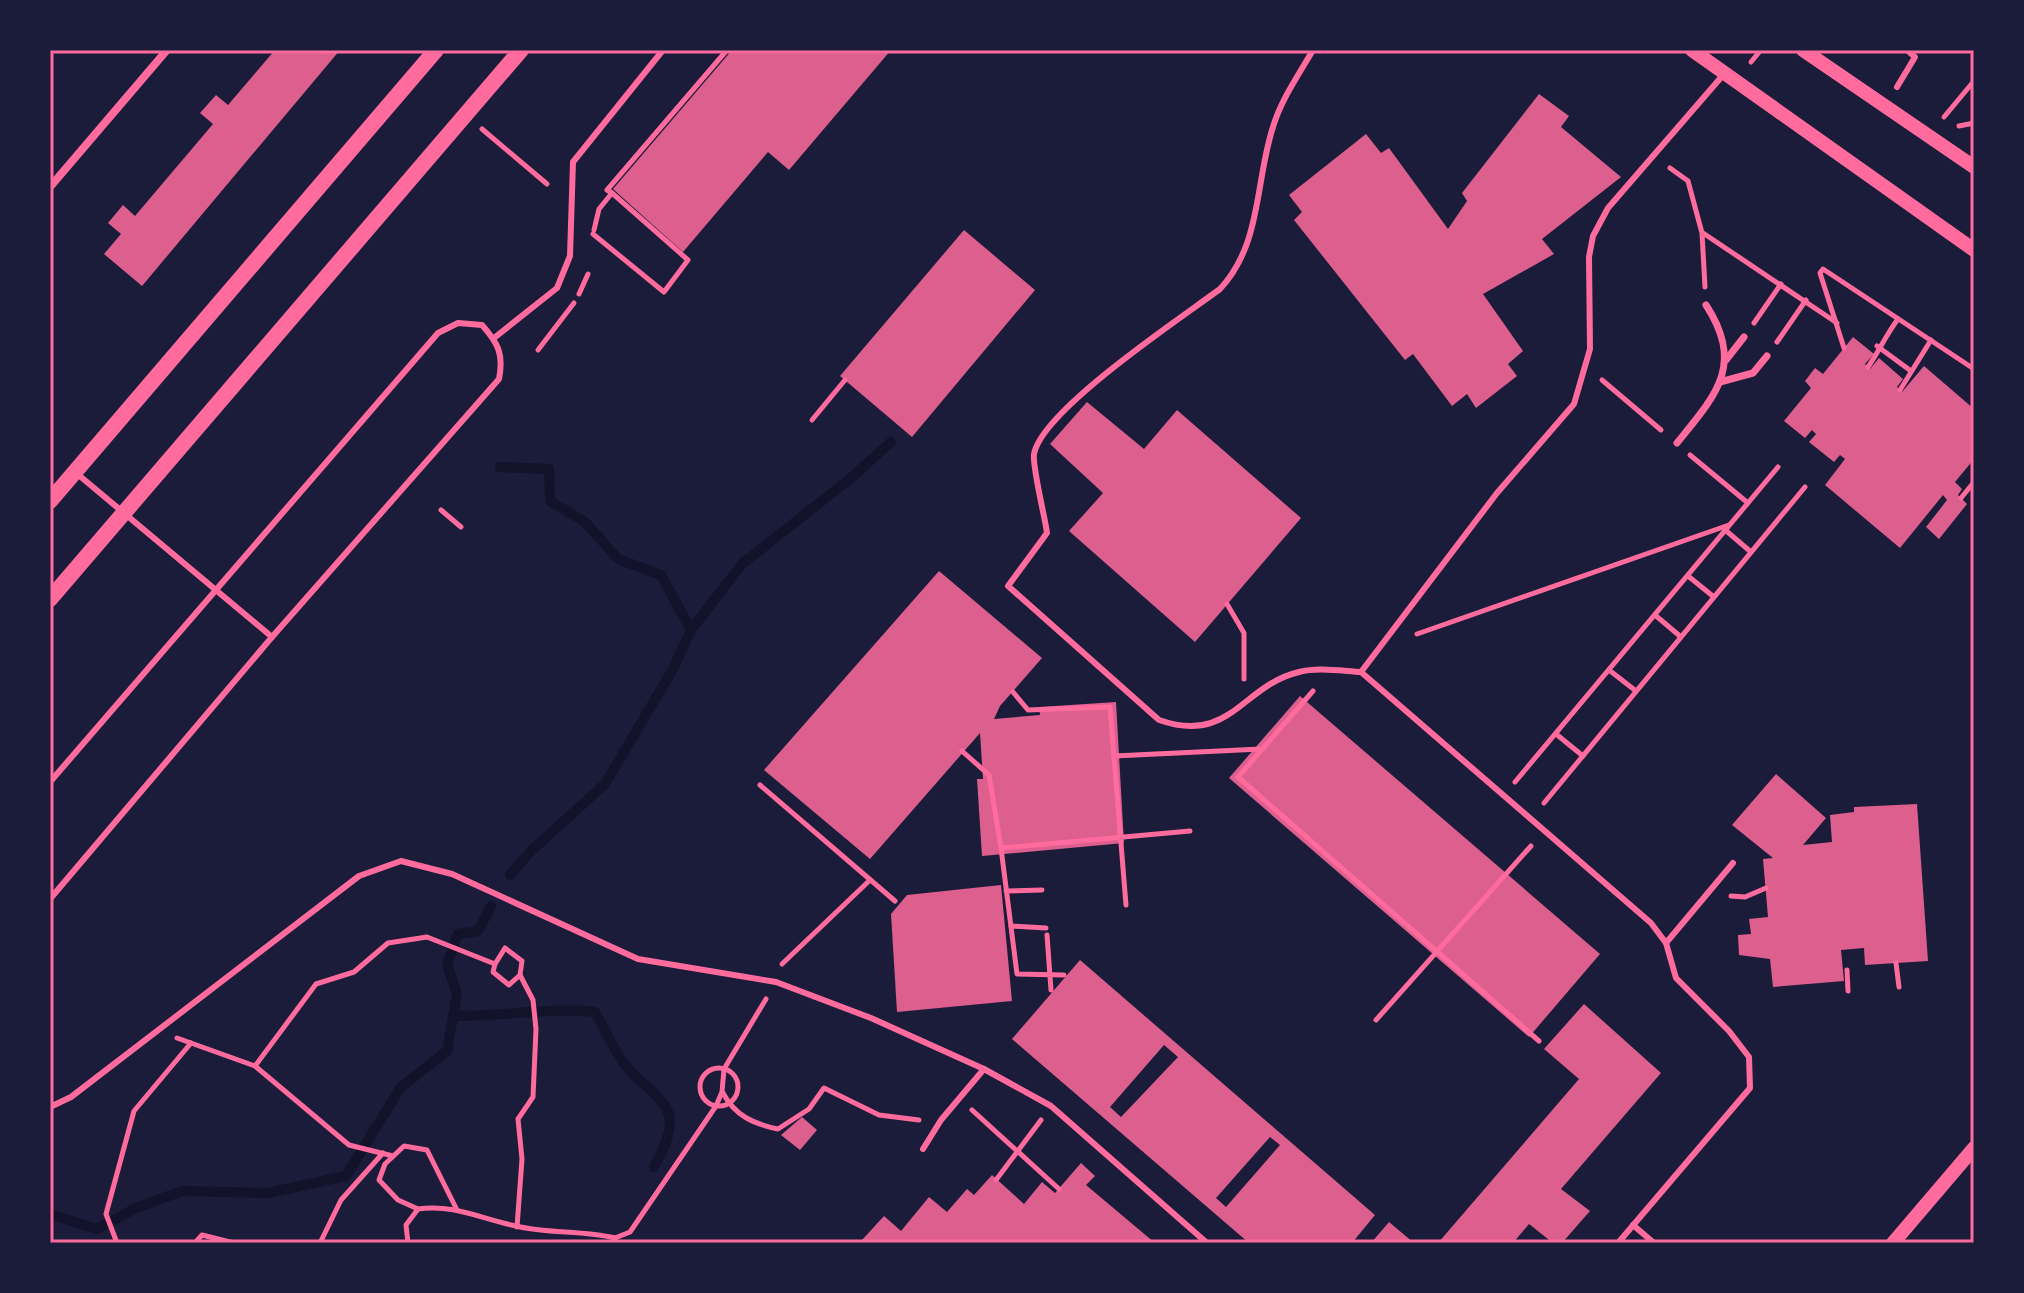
<svg xmlns="http://www.w3.org/2000/svg" width="2024" height="1293" viewBox="0 0 2024 1293" font-family="Signika,sans-serif">
<style>
.lines{fill:none;stroke-linecap:round;stroke-linejoin:round}
.stream{stroke:#12122b;stroke-width:10}
.building{fill:#dd5f8e;fill-rule:evenodd}
.path{stroke:#ff6b9d;stroke-width:5}
.service{stroke:#ff6b9d;stroke-width:6}
.pedestrian{stroke:#ff6b9d;stroke-width:7}
.minor{stroke:#ff6b9d;stroke-width:8}
.tertiary{stroke:#ff6b9d;stroke-width:14}
.secondary{stroke:#ff6b9d;stroke-width:16}
.neatline{fill:none;stroke:#ff6b9d;stroke-width:3}
</style>
<rect width="100%" height="100%" fill="#1b1b3a"/>
<g class="lines">
<g class="stream">
<path d="M500,467L549,469L550,501L585,522L618,559L661,575L691,630"/>
<path d="M510,875L532,850L605,784L673,669L691,630L742,564L851,478L891,442"/>
<path d="M453,1016C501,1017 547,1007 595,1012C605,1029 614,1052 627,1067C665,1108 687,1107 654,1167"/>
<path d="M50,1214L97,1229L136,1208L182,1191L268,1193L346,1176L401,1087L447,1051L457,994L447,964L458,934L478,931L491,906"/>
</g>
</g>
<g class="building">
<path d="M275,50H340L142,286L104,254L121,234L108,223L123,205L135,216L213,124L200,113L216,95L228,105Z"/>
<path d="M732,50H891L789,170L768,152L683,252L613,189Z"/>
<path d="M1539,94L1569,116L1561,127L1621,177L1542,239L1554,254L1483,294L1523,351L1508,364L1517,376L1476,408L1467,394L1452,406L1413,354L1405,360L1294,220L1302,212L1289,195L1366,134L1381,153L1389,148L1448,229L1467,201L1462,193Z"/>
<path d="M964,230L1035,290L912,437L840,376Z"/>
<path d="M1853,337L1874,354L1865,364L1870,369L1879,358L1903,379L1897,387L1902,392L1924,366L1974,409V459L1955,482L1962,489L1958,495L1967,504L1939,539L1926,527L1947,500L1943,495L1900,548L1825,485L1845,459L1840,455L1834,462L1809,442L1816,434L1812,430L1805,438L1784,421L1811,388L1805,381L1815,368L1823,374Z"/>
<path d="M1087,402L1144,449L1177,410L1301,518L1195,642L1069,531L1103,493L1050,444Z"/>
<path d="M939,571L1042,658L1000,706L994,719L1040,715L1039,707L1116,702L1124,843L982,856L977,779H983L980,733L870,859L764,770Z"/>
<path d="M1300,696L1600,954L1529,1037L1229,778Z"/>
<path d="M1776,774L1826,818L1803,845L1832,842L1830,815L1854,812V807L1917,804L1928,961L1865,965L1864,948L1841,950L1844,981L1773,987L1770,959L1739,955L1738,935L1751,934L1749,919L1768,917L1763,859L1773,858L1732,825Z"/>
<path d="M1001,885L1012,1001L897,1012L891,914L907,895Z"/>
<path d="M1080,960L1375,1215L1352,1243H1249L1012,1039ZM1164,1045L1178,1057L1121,1117L1110,1107ZM1270,1137L1280,1145L1226,1207L1216,1198Z"/>
<path d="M1584,1004L1661,1073L1561,1189L1590,1211L1562,1243H1553L1529,1224L1513,1243H1438L1579,1079L1544,1049Z"/>
<path d="M802,1117L817,1130L800,1150L781,1135Z"/>
<path d="M1081,1163L1095,1176L1086,1185L1155,1243L862,1240L884,1216L901,1231L929,1197L947,1212L967,1189L974,1195L992,1175L1024,1204L1042,1182L1055,1193Z"/>
<path d="M1389,1222L1414,1243H1371Z"/>
</g>
<g class="lines">
<g class="path">
<path d="M1751,62L1760,51"/>
<path d="M1944,117L1974,81"/>
<path d="M1959,126L1974,123"/>
<path d="M482,129L547,184"/>
<path d="M1670,168L1688,181L1702,233L1705,287"/>
<path d="M594,230L599,209L612,193L607,190L727,50"/>
<path d="M1703,233L1837,323"/>
<path d="M593,234L664,292L688,260L612,193"/>
<path d="M579,294L588,274"/>
<path d="M1754,323L1781,284"/>
<path d="M1777,342L1806,300"/>
<path d="M1877,346L1911,371"/>
<path d="M1844,348L1820,273L1823,269L1974,369"/>
<path d="M538,350L574,303"/>
<path d="M1868,367C1879,351 1886,335 1898,319"/>
<path d="M1602,380L1661,430"/>
<path d="M1900,390L1931,340"/>
<path d="M812,420L845,380"/>
<path d="M1690,455L1748,503"/>
<path d="M1961,498L1974,482"/>
<path d="M441,510L461,527"/>
<path d="M1724,529L1751,552"/>
<path d="M1688,576L1714,597"/>
<path d="M1227,604L1244,633V679"/>
<path d="M1655,615L1681,637"/>
<path d="M1417,634L1729,525"/>
<path d="M1609,670L1636,691"/>
<path d="M1313,691L1238,777L1539,1041"/>
<path d="M1013,692L1028,710L1110,707L1126,905"/>
<path d="M1556,734L1583,756"/>
<path d="M962,751L989,775L1001,848L1190,831"/>
<path d="M1114,756L1261,749"/>
<path d="M1515,782L1778,467"/>
<path d="M760,785L895,901"/>
<path d="M1544,803L1805,487"/>
<path d="M1001,848L1017,974L1064,975"/>
<path d="M1006,891L1042,890"/>
<path d="M1731,896L1745,897L1766,888"/>
<path d="M1011,926L1046,928"/>
<path d="M1047,935L1051,990"/>
<path d="M1896,963L1899,987"/>
<path d="M782,964L870,880"/>
<path d="M1847,970L1848,991"/>
<path d="M1376,1020L1531,846"/>
<path d="M177,1038L255,1066L349,1145L393,1156"/>
<path d="M255,1066L316,984L354,972L388,943L427,937L495,964L493,972L509,985L520,975L522,961L505,948L495,964"/>
<circle cx="719" cy="1087" r="19"/>
<path d="M723,1093C735,1116 754,1124 778,1129L809,1109L824,1088L879,1115L919,1120"/>
<path d="M972,1110L1059,1189"/>
<path d="M996,1180L1041,1120"/>
<path d="M418,1209L398,1200L379,1180L385,1164L404,1146L427,1150L456,1208"/>
<path d="M517,1227L522,1159L518,1119L533,1097L536,1029L533,1000L520,975"/>
<path d="M615,1238L630,1232L716,1106L722,1092L724,1069L766,999"/>
<path d="M117,1243L106,1214L134,1111L191,1043"/>
<path d="M195,1243L202,1235L234,1243"/>
<path d="M320,1243L341,1200L383,1153"/>
<path d="M408,1243L406,1225L418,1209C455,1204 481,1219 516,1226C548,1234 582,1230 615,1238"/>
</g>
<g class="service">
<path d="M1313,50C1299,74 1281,100 1273,127C1255,182 1262,244 1220,289C1181,318 1042,410 1034,454C1032,466 1045,517 1047,533L1008,586L1159,720C1231,745 1241,686 1299,672C1318,667 1342,671 1361,672"/>
<path d="M1897,87L1915,57L1907,50"/>
<path d="M494,338L557,288L570,256L573,162L663,50"/>
<path d="M75,472L272,637"/>
<path d="M1361,672L1651,923L1666,943L1676,978L1729,1031L1749,1057L1750,1088L1618,1243"/>
<path d="M1361,672L1497,493L1574,404L1590,349L1589,257L1593,236L1608,208L1724,74"/>
<path d="M50,782L438,333L458,323L482,325C498,343 504,354 499,379L272,637L50,899"/>
<path d="M1666,943L1733,863"/>
<path d="M50,1107L71,1097L359,876L401,861L452,874L638,959L776,982L871,1018L984,1069L1051,1106L1207,1243"/>
<path d="M923,1149L941,1120L984,1069"/>
<path d="M1633,1225L1654,1243"/>
</g>
<g class="pedestrian">
<path d="M1726,360L1744,337"/>
<path d="M1720,382L1753,373L1767,356"/>
<path d="M1677,443C1716,395 1745,365 1706,305"/>
</g>
<path class="minor" d="M50,187L167,50"/>
<g class="tertiary">
<path d="M1692,50L1974,250"/>
<path d="M1803,50L1974,167"/>
<path d="M1893,1243L1974,1148"/>
</g>
<g class="secondary">
<path d="M50,501L436,50"/>
<path d="M50,599L521,50"/>
</g>
</g>
<rect width="2024" height="1293" fill="none" stroke="#1b1b3a" stroke-width="104"/>
<rect x="52" y="52" width="1920" height="1189" class="neatline"/>
</svg>
